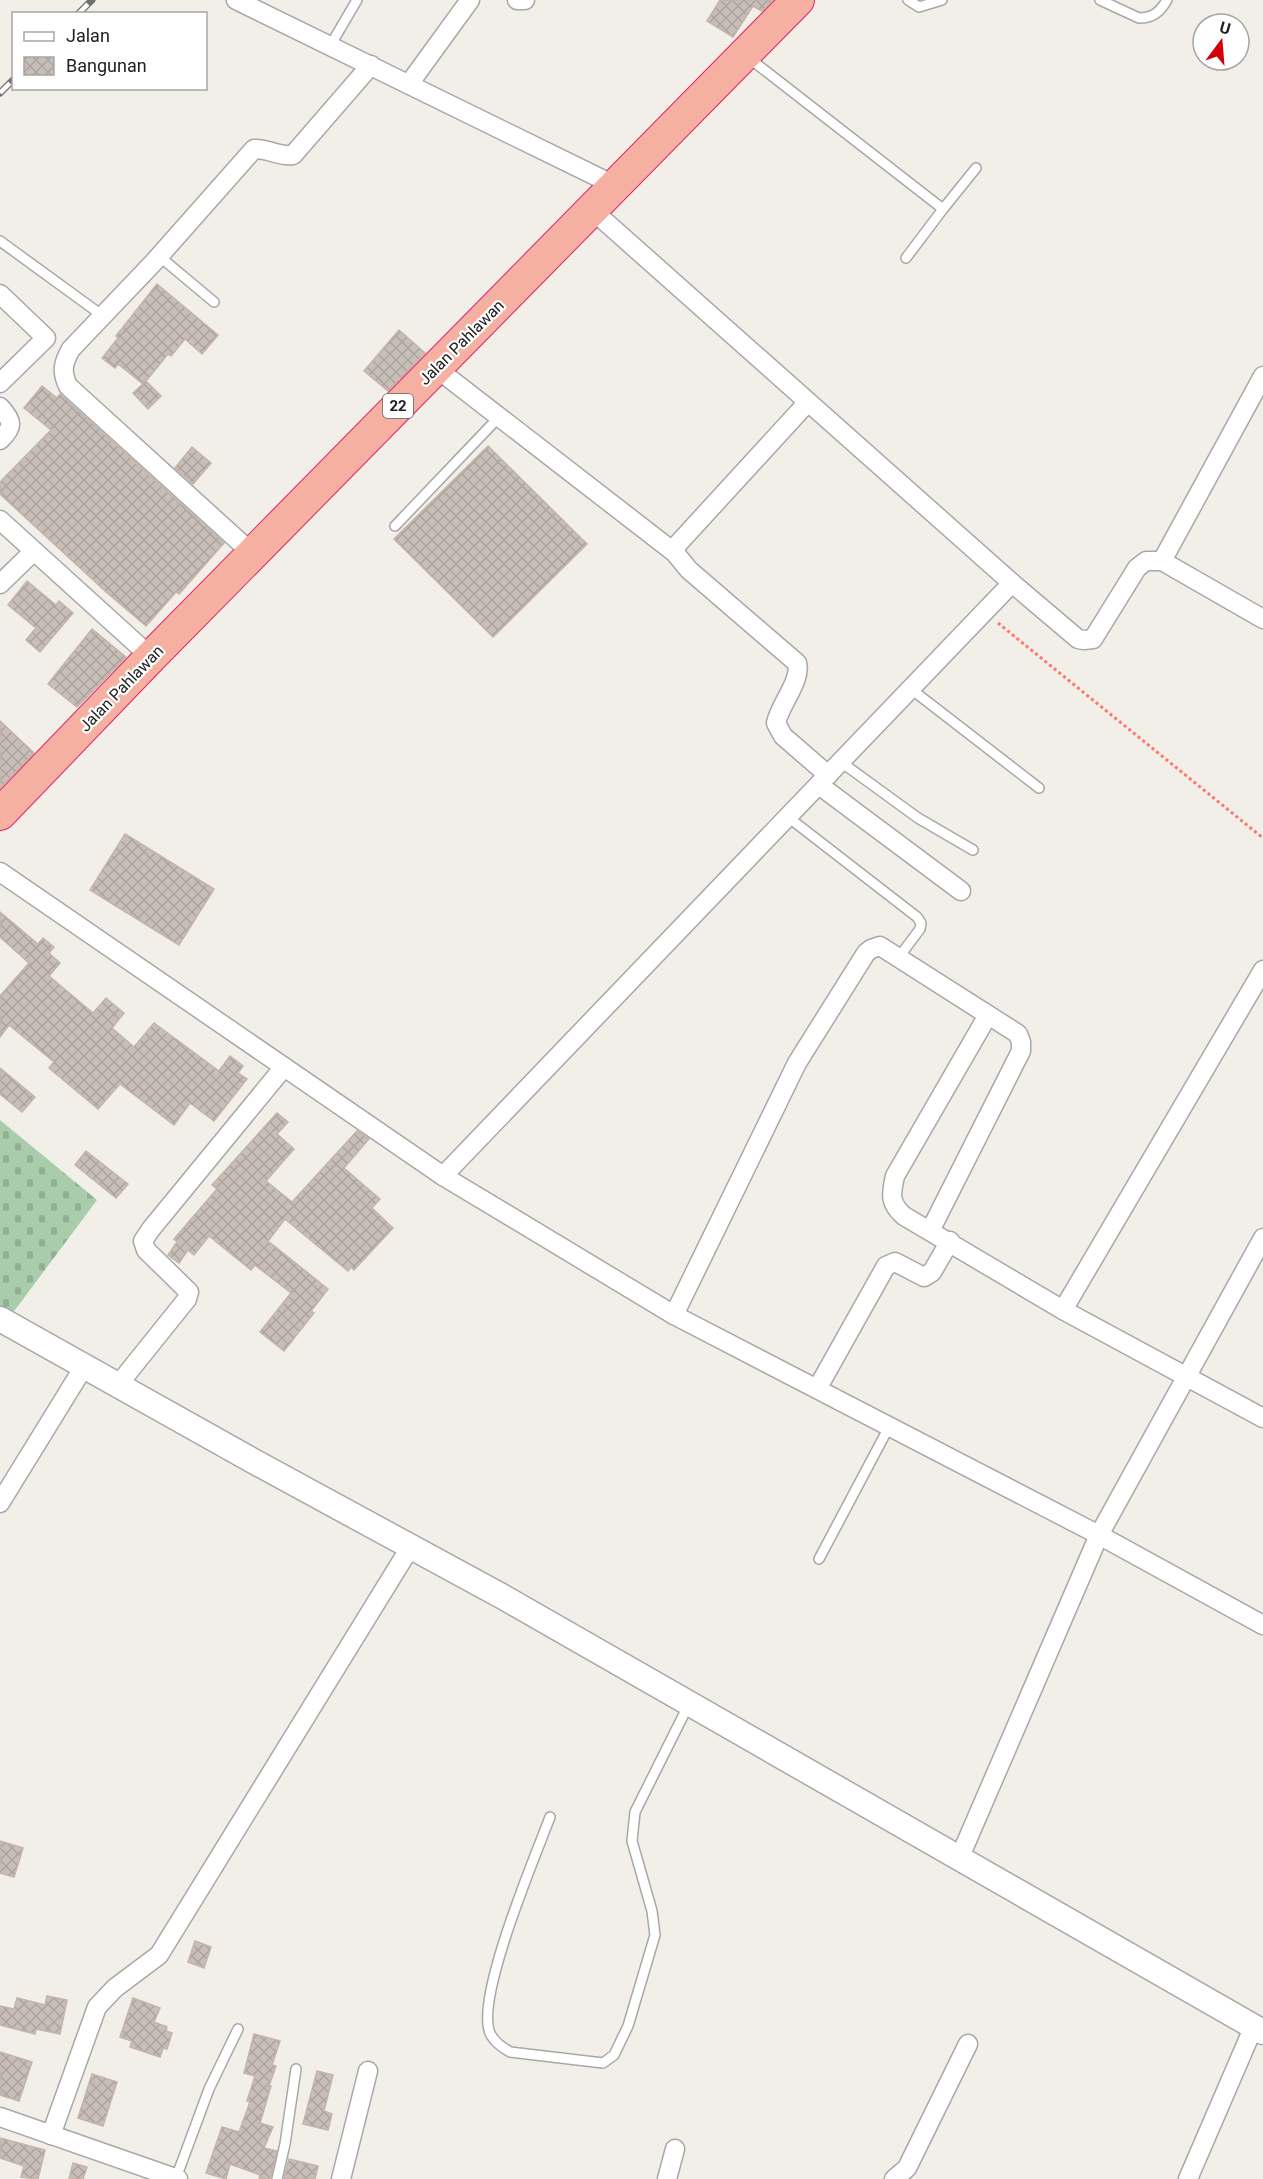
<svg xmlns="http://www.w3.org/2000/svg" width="1263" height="2179" viewBox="0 0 1263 2179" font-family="Roboto,sans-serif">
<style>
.cemetery{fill:url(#cemetery-stones)}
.building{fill:url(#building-cross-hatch);stroke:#c4b4a9;stroke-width:1.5}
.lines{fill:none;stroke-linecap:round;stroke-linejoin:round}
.service-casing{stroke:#a8a8a8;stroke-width:12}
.minor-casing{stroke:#a8a8a8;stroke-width:21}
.tertiary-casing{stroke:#a8a8a8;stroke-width:27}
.trunk-casing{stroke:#e2226a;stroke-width:34}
.path{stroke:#ff766c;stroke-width:3;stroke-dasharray:3 3;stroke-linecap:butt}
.service{stroke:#fff;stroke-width:9}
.minor{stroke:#fff;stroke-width:18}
.tertiary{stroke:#fff;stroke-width:24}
.trunk{stroke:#f5b0a1;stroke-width:32}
.rail-casing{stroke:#6f6f6f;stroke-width:7}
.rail{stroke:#fff;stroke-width:4.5;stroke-dasharray:14;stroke-linecap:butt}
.labels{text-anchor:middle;stroke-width:4.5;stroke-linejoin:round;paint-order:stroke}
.shield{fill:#fff;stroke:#646464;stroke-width:1.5}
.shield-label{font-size:15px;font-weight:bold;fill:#212121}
.street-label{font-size:16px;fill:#212121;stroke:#fff}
</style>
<defs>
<pattern id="cemetery-stones" width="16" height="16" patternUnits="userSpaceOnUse" patternTransform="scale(1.5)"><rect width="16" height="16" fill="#a8ccac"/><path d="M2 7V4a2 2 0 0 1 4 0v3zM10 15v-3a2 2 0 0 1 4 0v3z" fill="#90af94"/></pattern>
<pattern id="building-cross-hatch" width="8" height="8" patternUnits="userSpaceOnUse" patternTransform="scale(1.5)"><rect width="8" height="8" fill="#c7beb7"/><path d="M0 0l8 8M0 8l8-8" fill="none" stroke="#aba39d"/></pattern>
</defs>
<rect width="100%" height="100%" fill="#f2eee8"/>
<path class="cemetery" d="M0,1120L97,1200L9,1318L0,1313Z"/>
<g class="building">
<path d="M720,0H773L762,11L753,6L733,37L707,21Z"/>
<path d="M157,284L218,335L202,354L185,339L171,356L168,354L146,381L161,396L148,409L133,393L143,384L118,364L115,368L102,358L118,338L116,336Z"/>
<path d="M399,330L425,353L388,391L364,371Z"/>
<path d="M42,386L57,398L60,394L224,543L179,594L176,592L146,626L105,591L0,494V482L51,430L24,408Z"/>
<path d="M488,446L587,544L493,637L394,539Z"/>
<path d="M192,447L211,463L193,484L175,468Z"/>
<path d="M27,581L56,605L59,601L73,613L40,652L26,640L36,628L8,605Z"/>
<path d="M92,629L126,657L77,707L48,684Z"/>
<path d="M0,721L34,753L0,788Z"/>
<path d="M125,834L214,889L179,945L90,890Z"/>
<path d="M0,912L38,944L43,938L54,947L49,953L60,963L49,976L93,1013L106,998L124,1013L112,1028L134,1047L154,1023L219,1071L230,1056L243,1066L238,1073L247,1079L214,1121L190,1103L174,1125L120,1084L98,1109L49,1068L54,1062L9,1025L0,1037V996L29,963L0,937Z"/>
<path d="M0,1068L35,1097L22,1112L0,1094Z"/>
<path d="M277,1113L288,1122L277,1134L294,1149L266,1181L292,1202L357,1131L369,1139L344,1168L380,1199L372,1208L393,1228L354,1270L351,1267L348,1271L285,1219L268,1241L328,1289L311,1311L314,1313L284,1351L260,1332L291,1293L255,1265L251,1270L209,1236L194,1255L188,1250L179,1263L168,1255L177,1242L174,1239L217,1189L212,1185Z"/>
<path d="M86,1151L128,1184L116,1198L75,1165Z"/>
<path d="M0,1841L23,1848L14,1877L0,1873Z"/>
<path d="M195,1941L211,1947L204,1968L188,1962Z"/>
<path d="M47,1996L67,2000L60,2034L36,2029L35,2034L0,2025V2006L14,2009L17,1998L45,2005Z"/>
<path d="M133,1998L160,2008L154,2022L167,2027L166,2031L172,2033L167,2049L163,2048L160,2057L130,2047L132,2041L120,2037Z"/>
<path d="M254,2034L280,2041L272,2065L276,2066L269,2086H271L260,2123L273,2127L264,2148L277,2151L270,2179H259L260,2175L230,2164L226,2179L206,2173L222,2127L239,2132L250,2102L247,2101L255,2076L244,2073Z"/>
<path d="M0,2052L32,2062L19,2101L0,2095Z"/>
<path d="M317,2071L333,2075L324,2111L332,2114L328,2130L303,2124Z"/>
<path d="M92,2074L117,2082L103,2126L78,2118Z"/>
<path d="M0,2138L45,2150L38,2179L21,2177L24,2166L0,2158Z"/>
<path d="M289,2159L318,2166L315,2179H284Z"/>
<path d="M73,2163L87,2167L83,2179H69Z"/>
</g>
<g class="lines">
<defs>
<g id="service">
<path d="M908,0L919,7L942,0"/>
<path d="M1100,0L1139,18C1153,18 1160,12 1167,0"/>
<path d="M330,46L357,0"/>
<path d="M749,58L943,209L906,258"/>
<path d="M943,209L976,168"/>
<path d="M0,241L103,316"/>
<path d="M159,256L214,302"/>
<path d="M395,526L499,417"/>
<path d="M911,689L1039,788"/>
<path d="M841,762L918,818L973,850"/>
<path d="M788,817L917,917L921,923L920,929L899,957"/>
<path d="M819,1559L889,1427"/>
<path d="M550,1817C535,1857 475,1998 490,2033C494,2042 502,2047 510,2052L603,2063L614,2055L628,2026L655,1935L652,1911L632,1841L635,1812L689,1704"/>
<path d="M176,2178L209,2089L238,2029"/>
<path d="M277,2179L285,2144L296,2069"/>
</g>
<g id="minor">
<path d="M236,0L616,186"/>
<path d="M517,0H525"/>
<path d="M409,84L470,0"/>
<path d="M591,209L1012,583L1078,639L1084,640L1093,639L1137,568L1146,561H1162L1263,619"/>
<path d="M0,294L46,338L0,383"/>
<path d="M436,368L675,553"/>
<path d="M808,402L676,546L675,553L689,570L797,663C802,680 780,704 776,723L783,736L828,775"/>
<path d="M0,407C13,421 14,427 0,440"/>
<path d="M0,520L151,657"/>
<path d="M253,554L68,386C61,371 63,363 71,349L154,262L254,149C268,148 278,157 293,155L371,65"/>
<path d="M1162,561L1263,376"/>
<path d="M0,584L34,551"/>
<path d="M819,785L961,891"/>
<path d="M0,872L443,1176L674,1315L1099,1535L1263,1625"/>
<path d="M988,1015L895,1176C891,1194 889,1203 904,1216L1063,1310L1263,1418"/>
<path d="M443,1176L1012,583"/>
<path d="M1063,1310L1263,970"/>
<path d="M674,1315L797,1063L866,953L871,949L880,946L1018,1034L1021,1042V1051L930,1231"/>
<path d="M118,1385L187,1299L189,1292L146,1250L143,1241L151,1229L284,1067"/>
<path d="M817,1389L886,1266L895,1262L924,1277L932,1272L950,1241"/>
<path d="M0,1503L85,1365"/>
<path d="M959,1859L1099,1535L1263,1238"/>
<path d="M0,2117L178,2179"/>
<path d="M51,2135L97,2007L115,1988L159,1955L411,1546"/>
<path d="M341,2179L368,2071"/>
<path d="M667,2179L675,2149"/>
<path d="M894,2179L907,2168L968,2044"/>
<path d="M1188,2179L1254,2026"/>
</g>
<path id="tertiary" d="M0,1319L255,1462L505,1598L1263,2032"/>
<path id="trunk" d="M0,814L151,657L798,0"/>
</defs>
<use href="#service" class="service-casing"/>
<use href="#minor" class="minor-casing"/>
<use href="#tertiary" class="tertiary-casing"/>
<use href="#trunk" class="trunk-casing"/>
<path class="path" d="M998,623L1263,838"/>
<use href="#service" class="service"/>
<use href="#minor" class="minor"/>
<use href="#tertiary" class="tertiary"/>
<use href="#trunk" class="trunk"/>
<defs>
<g id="rail">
<path d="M78,14L92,0"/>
<path d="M0,93L14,79"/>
</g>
</defs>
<use href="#rail" class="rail-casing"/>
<use href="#rail" class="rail"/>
</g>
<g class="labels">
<rect class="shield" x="383" y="394" width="30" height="24" rx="4.5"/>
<g class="shield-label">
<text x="398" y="411">22</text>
</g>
<g class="street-label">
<text transform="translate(461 342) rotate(-45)" y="6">Jalan Pahlawan</text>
<text transform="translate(121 688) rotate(-46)" y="6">Jalan Pahlawan</text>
</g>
</g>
<rect x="12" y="12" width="195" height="78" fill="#ffffff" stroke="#a6a6a6" stroke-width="1.5"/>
<rect x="24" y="32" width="30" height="9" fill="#ffffff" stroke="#a6a6a6" stroke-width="1.5"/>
<text x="66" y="42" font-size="18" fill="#212121">Jalan</text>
<rect x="24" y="57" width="30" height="18" fill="url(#building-cross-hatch)" stroke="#a6a6a6" stroke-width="1.5"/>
<text x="66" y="72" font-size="18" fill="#212121">Bangunan</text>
<g transform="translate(1221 42) rotate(16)"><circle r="28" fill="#ffffff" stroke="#a6a6a6" stroke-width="1.5"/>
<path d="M0-4.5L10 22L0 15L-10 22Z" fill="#d30007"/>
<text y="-9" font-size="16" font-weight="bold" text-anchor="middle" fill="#212121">U</text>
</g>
</svg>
